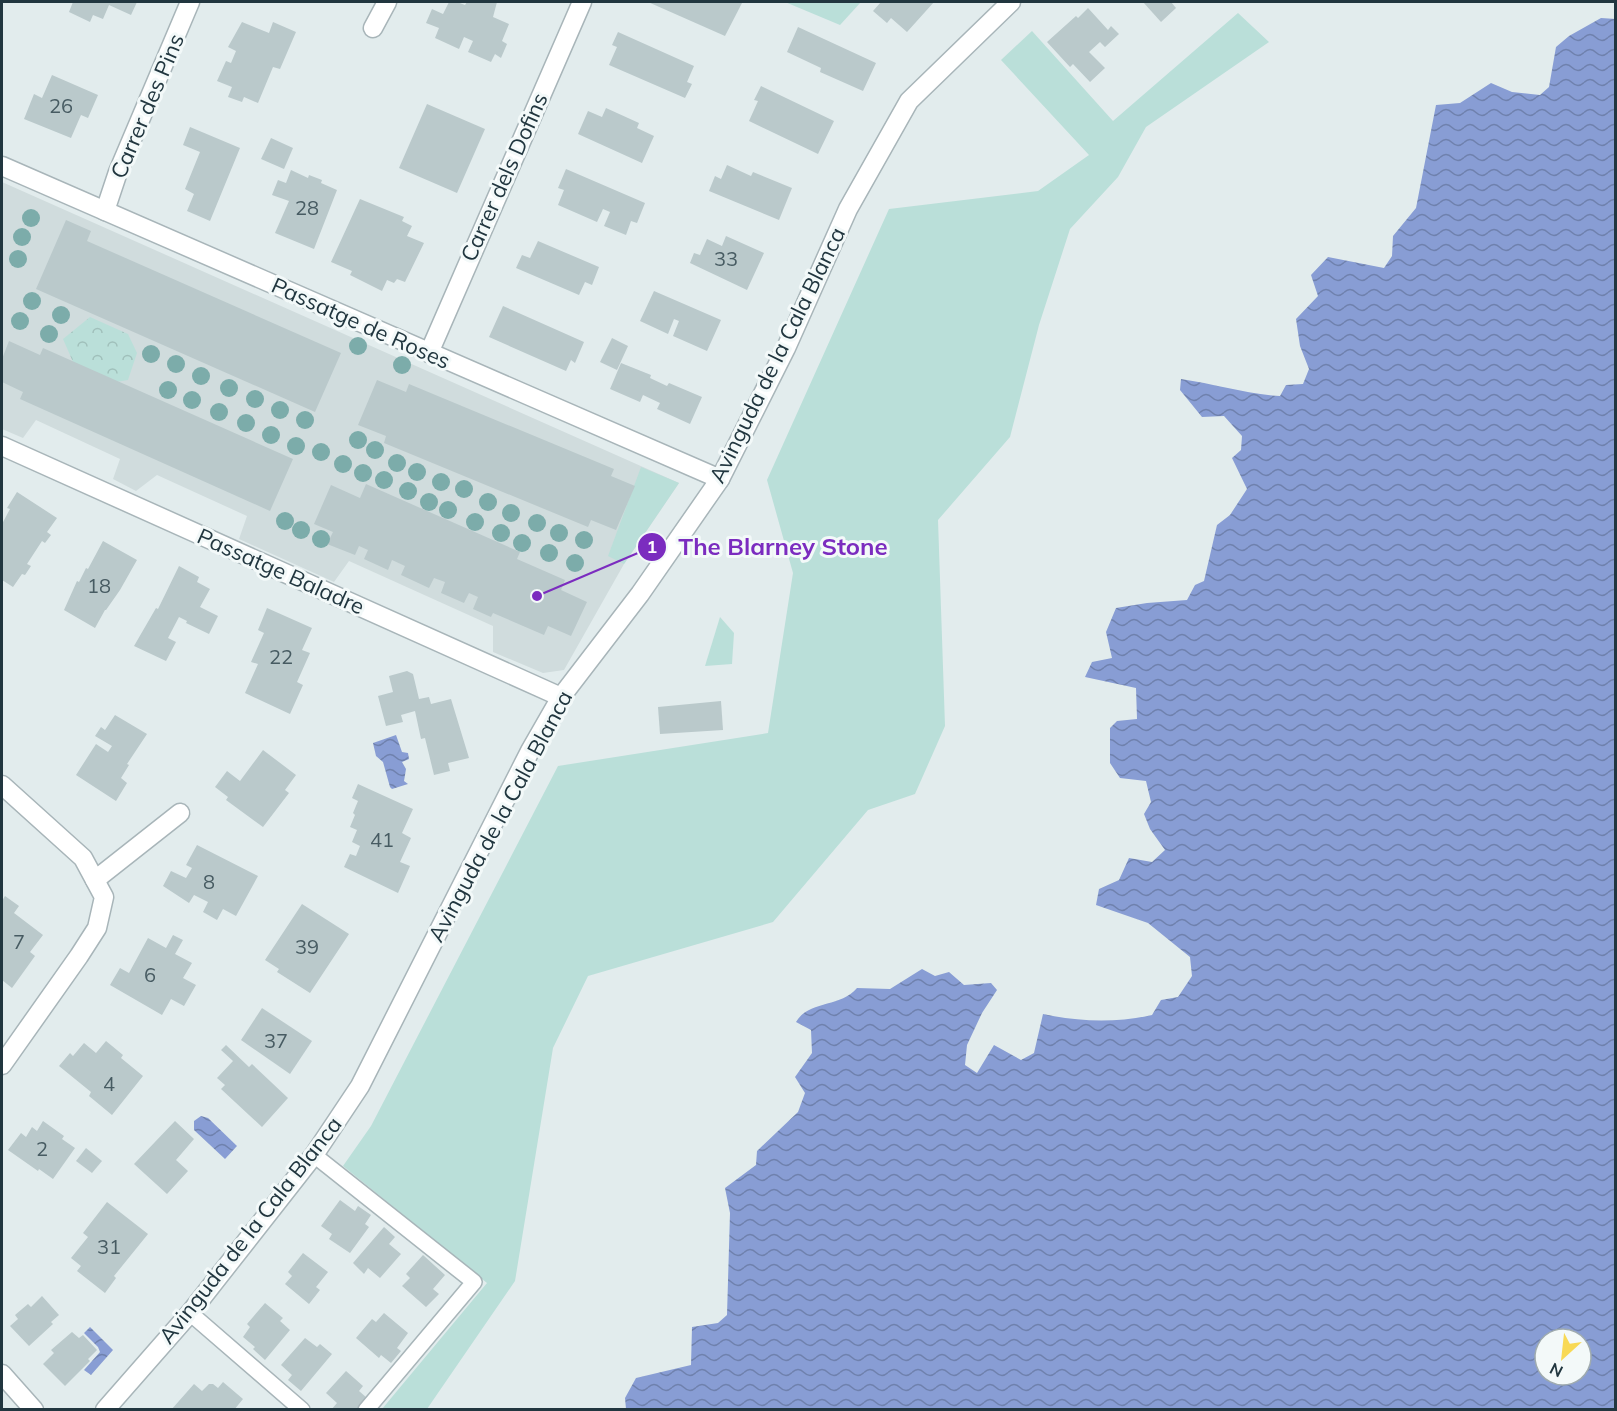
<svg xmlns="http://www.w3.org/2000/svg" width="1617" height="1411" viewBox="0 0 1617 1411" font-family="Mulish,sans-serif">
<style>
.built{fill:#d0dcdd}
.grass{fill:#badfd9}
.forest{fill:url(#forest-crowns)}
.water{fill:url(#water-waves);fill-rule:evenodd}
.building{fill:#bac9cb}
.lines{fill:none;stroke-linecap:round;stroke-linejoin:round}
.lane-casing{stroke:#a8b5b9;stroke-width:18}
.street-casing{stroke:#a8b5b9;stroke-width:21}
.lane{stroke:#fff;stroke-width:15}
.street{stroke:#fff;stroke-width:18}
.tree{fill:#7cacaa}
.labels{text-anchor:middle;stroke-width:6;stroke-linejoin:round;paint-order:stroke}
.number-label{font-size:20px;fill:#475b62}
.street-label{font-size:22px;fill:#21363f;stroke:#f3f9f9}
.leader{fill:none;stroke:#7b2cbf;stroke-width:2}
.callout-dot{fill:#7b2cbf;stroke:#f3f9f9;stroke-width:2}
.mark-label{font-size:18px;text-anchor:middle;font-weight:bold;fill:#fff}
.callout-label{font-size:24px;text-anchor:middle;font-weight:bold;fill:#7b2cbf;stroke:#f3f9f9;stroke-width:6;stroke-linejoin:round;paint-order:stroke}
</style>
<defs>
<pattern id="forest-crowns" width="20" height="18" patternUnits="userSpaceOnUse" patternTransform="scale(1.5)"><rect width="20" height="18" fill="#badfd9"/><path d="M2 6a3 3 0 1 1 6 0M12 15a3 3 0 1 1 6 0" fill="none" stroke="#a0c0bb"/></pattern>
<pattern id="water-waves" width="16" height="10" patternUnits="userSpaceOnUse" patternTransform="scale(1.5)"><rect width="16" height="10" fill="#889dd4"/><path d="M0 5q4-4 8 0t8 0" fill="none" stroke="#6f81ad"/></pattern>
</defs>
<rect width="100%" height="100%" fill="#e2eced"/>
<path class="built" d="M2,182L679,483L624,564L564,670L543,673L493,652V626L349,561L334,582L239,539L247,516L157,475L136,491L113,479L120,459L36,420L23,438L2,429Z"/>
<g class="grass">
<path d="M785,2H861L840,25Z"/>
<path d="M1238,13L1269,42L1146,127L1118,177L1070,229L1039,325L1010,437L938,520L945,726L915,794L868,810L773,922L588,976L553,1048L515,1281L427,1409H382L487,1283L343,1166L371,1126L558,766L768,733L793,573L767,480L889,209L1038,191L1089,155L1001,60L1032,31L1113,121Z"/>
<path d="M641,467L679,483L624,564L608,556Z"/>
<path d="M720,617L734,633L732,664L705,666Z"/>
</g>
<path class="forest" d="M90,317L128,334L137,353L128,380L104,384L77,371L63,339Z"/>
<g class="water">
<path d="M1601,18L1616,19L1615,1409H626L625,1398L636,1378L691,1365L692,1327L718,1323L727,1315L730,1213L725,1188L756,1165L757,1151L798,1112L805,1093L795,1077L812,1053L811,1030L796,1022C809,1000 840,1008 857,988L890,989L922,969L935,976L949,972L964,985L991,983L997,990L982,1013L967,1045L965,1065L977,1073L994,1045L1021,1060L1034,1053L1043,1014C1080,1022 1116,1023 1152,1015L1161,1000L1178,997L1192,976L1190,957L1148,923L1096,905L1099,889L1119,880L1129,858L1152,862L1165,850L1150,829L1144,814L1151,802L1146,781L1120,778L1110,763V728L1117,721L1137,719L1136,688L1085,677L1092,662L1112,658L1106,632L1116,608L1147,603L1187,600L1195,585L1204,581L1217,525L1230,515L1247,489L1232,458L1241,450L1242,436L1224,416L1202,417L1180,390L1181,379C1215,384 1246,394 1280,396L1286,385L1303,384L1309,369L1300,346L1296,319L1318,296L1311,275L1328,257L1384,268L1392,256L1393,236L1416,208L1436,105L1460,103L1491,83L1512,92L1540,95L1549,87L1556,47L1569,36ZM1545,1339H1581V1375H1545Z"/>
<path d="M396,735L402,752L408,753L409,759L402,762L406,769L404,781L408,784L392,789L390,787L383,762L376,756L373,743Z"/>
<path d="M201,1116L208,1118L237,1146L225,1159L194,1130V1121Z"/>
<path d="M90,1327L113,1350L91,1375L84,1370L100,1352L98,1347L84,1333Z"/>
</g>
<g class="building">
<path d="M73,2H137L131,15L109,5L103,19L93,15L90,22L69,12Z"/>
<path d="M449,2H457L465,5L467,2H497L493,17L509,24L502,41L507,44L501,58L495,54L491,62L468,52L473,41L464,37L459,49L435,38L439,28L426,23L432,9L443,14Z"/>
<path d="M648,2H739L742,3L725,36Z"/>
<path d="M881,2H934L907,32L891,18L887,23L873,11Z"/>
<path d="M1143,2H1171L1176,8L1161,22Z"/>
<path d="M1088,8L1108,30L1111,26L1119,34L1105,47L1100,42L1089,52L1105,68L1090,82L1073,64L1070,67L1047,42L1076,16L1078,18Z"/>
<path d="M242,22L269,33L273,22L296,32L280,69L273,67L258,103L244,97L242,102L228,97L232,87L217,81L226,61L231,63L236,51L228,47Z"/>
<path d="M798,27L876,63L863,91L820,72L821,68L787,52Z"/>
<path d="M618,32L694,66L687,82L692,84L685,98L609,65L617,47L612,45Z"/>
<path d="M52,75L98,95L88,118L81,115L71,138L24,119L34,94L42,98Z"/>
<path d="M761,86L834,121L818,154L749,121L758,101L754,100Z"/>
<path d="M427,104L485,129L457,193L399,168Z"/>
<path d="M606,108L639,123L637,128L654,136L642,163L578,134L588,111L602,117Z"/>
<path d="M190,127L240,148L210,221L187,211L194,194L185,189L200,152L183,145Z"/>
<path d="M271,138L293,148L284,169L261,159Z"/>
<path d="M727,165L751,176L753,172L792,188L779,220L709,191L715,176L721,179Z"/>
<path d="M566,169L645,203L637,223L631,221L626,235L604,226L610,212L603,209L597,222L558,205L564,190L558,188Z"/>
<path d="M291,170L308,178L309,175L322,180L321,183L337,190L314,249L275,233L289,201L272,195L278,180L286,183Z"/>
<path d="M360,199L404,217L402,221L412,226L407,236L424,243L405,282L397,279L394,283L387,280L382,291L350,275L352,271L331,262Z"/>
<path d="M66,220L91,231L87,241L341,353L315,412L36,289Z"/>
<path d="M726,236L764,253L747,290L690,263L694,253L700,255L707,239L722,246Z"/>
<path d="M538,241L599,267L592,285L585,282L579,295L516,268L522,255L530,258Z"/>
<path d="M654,291L721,320L707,351L673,336L679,321L674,319L668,334L640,321Z"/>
<path d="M503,306L584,342L575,363L571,360L566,371L489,337Z"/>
<path d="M612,338L628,346L617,370L600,362Z"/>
<path d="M9,341L40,355L43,348L293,459L270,511L20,399L23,392L2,382V359Z"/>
<path d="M621,363L651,375L650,378L667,386L669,383L702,397L690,424L657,409L660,403L643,395L640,402L610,389Z"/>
<path d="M377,380L406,392L409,384L614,469L611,476L635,486L616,530L591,520L588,527L384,443L386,436L358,425Z"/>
<path d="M366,484L520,552L517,559L565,580L561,590L587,602L571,636L548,626L544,635L493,613L491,617L473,609L478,597L469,593L464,603L441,593L445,582L434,578L429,588L401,575L405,566L392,560L388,570L364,559L368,550L359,546L355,555L327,544L333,532L314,524L331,485L360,498Z"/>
<path d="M17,492L57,518L47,532L51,535L45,543L42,541L27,564L31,566L25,575L22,574L13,587L2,580V524L10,509L7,508Z"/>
<path d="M103,541L137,560L120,590L106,610H105L95,628L64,610L77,581L79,582L86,568L88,569Z"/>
<path d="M179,566L199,577L197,582L210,589L200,607L218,616L209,634L186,623L187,621L179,617L168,638L176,642L166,661L134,646L156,608L158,609Z"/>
<path d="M267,608L312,628L302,650L310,653L297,682L303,685L290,714L245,693L258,664L251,662L264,633L258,630Z"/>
<path d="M407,671L413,674L419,699L429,697L431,704L451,699L469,758L448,763L450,771L434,775L425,738L421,739L415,711L401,715L403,722L386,726L378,696L393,692L389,676Z"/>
<path d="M721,701L723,730L660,734L658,707Z"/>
<path d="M115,715L147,734L127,764L129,765L121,778L127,783L116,801L76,775L96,744L108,752L112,746L95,736L101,727L105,730Z"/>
<path d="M263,750L296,775L285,790L289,793L263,827L226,800L228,797L215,787L227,771L240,781Z"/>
<path d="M358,784L413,809L402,833L411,838L400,862L410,866L398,893L344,867L350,854L356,856L360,846L352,842L357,830L350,827L355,815L353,813L358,801L352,798Z"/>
<path d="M197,845L258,876L236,916L223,909L217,920L203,912L208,902L194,895L189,903L163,886L171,871L186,878L192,868L186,865Z"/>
<path d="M5,896L19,906L14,913L43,935L30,952L35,956L12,988L2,980V901Z"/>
<path d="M302,904L349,934L310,993L277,972L279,969L265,960Z"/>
<path d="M173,935L183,940L175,954L192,963L183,978L196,985L184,1006L171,999L162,1015L110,985L120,968L129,973L148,938L166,948Z"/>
<path d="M262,1008L312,1041L290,1074L241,1040Z"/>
<path d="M106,1041L123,1055L121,1058L143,1076L112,1115L89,1096L91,1092L59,1066L70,1053L73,1056L84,1043L96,1053Z"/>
<path d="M226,1045L249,1067L252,1064L288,1098L262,1127L221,1089L225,1085L217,1078L233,1061L221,1050Z"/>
<path d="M43,1121L64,1136L62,1139L75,1148L53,1179L39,1169L38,1171L8,1150L21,1133L26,1137L32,1127L37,1131Z"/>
<path d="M175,1121L194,1139L176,1160L188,1171L167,1194L134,1164Z"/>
<path d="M86,1148L102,1161L92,1173L76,1161Z"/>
<path d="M340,1200L355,1211L358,1206L371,1215L365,1224L369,1227L350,1253L329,1239L332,1234L321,1226Z"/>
<path d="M107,1202L148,1234L114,1276L116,1278L105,1293L77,1271L81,1266L71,1258L88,1237L83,1233Z"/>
<path d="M384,1227L395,1237L389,1244L401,1254L380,1278L368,1268L364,1274L353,1263Z"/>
<path d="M303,1253L328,1272L316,1287L320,1290L309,1304L285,1284L292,1276L288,1272Z"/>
<path d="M423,1255L445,1275L433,1289L439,1294L426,1307L402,1286L410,1278L406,1274Z"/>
<path d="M42,1296L59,1315L51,1322L53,1324L29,1346L10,1326L18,1319L15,1315L28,1304L31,1307Z"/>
<path d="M265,1303L283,1318L280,1321L290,1330L265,1360L253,1349L255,1347L243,1337L250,1327L247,1324Z"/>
<path d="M384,1313L408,1333L397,1348L401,1351L391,1363L381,1355L379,1358L356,1338L372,1319L376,1322Z"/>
<path d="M72,1332L79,1338L83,1335L97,1350L88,1359L90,1361L65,1386L43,1364L54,1353L51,1350Z"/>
<path d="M305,1338L317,1347L320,1344L332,1354L301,1391L288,1380L292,1375L281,1365Z"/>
<path d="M346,1371L363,1386L359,1391L367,1398L357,1410H331L337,1403L326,1393Z"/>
<path d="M223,1382L243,1399L234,1410H171L194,1384L202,1391L209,1384H213L218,1388Z"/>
</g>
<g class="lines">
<defs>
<g id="lane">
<path d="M314,1155L474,1282L366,1410"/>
<path d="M190,1313L302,1410"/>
</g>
<g id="street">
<path d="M373,28L387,2"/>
<path d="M2,166L720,479"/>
<path d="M105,211L118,172L190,2"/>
<path d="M429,353L582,2"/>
<path d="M2,446L561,697"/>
<path d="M2,785L83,858L104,897L97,928L79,956L2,1065"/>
<path d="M95,880L180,813"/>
<path d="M2,1374L34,1410"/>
<path d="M105,1410L190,1313L314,1155L360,1086L530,751L561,697L640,594L720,479L786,348L848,209L909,101L1011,2"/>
</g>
</defs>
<use href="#lane" class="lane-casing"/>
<use href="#street" class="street-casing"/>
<use href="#lane" class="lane"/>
<use href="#street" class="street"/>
</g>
<g class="tree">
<circle cx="31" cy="218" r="9"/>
<circle cx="22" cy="237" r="9"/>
<circle cx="18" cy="259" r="9"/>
<circle cx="32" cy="301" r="9"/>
<circle cx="61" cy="315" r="9"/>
<circle cx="20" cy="321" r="9"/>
<circle cx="49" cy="334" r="9"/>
<circle cx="358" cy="346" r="9"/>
<circle cx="151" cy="354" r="9"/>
<circle cx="176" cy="364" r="9"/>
<circle cx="402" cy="365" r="9"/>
<circle cx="201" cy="376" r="9"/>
<circle cx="229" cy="388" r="9"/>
<circle cx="168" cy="390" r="9"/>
<circle cx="255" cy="399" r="9"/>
<circle cx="192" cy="400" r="9"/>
<circle cx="280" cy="410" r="9"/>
<circle cx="219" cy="412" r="9"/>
<circle cx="305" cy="420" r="9"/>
<circle cx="246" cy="423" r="9"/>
<circle cx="271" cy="435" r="9"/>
<circle cx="358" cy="440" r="9"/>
<circle cx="296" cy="446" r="9"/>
<circle cx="375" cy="450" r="9"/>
<circle cx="321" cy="452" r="9"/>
<circle cx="397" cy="463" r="9"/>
<circle cx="343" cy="464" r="9"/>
<circle cx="417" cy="472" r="9"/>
<circle cx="363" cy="473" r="9"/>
<circle cx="384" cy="480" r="9"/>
<circle cx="441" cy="482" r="9"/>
<circle cx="464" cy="489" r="9"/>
<circle cx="408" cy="491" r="9"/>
<circle cx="429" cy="502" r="9"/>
<circle cx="488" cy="502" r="9"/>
<circle cx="448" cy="510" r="9"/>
<circle cx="511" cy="513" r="9"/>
<circle cx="285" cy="521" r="9"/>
<circle cx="475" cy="522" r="9"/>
<circle cx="537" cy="523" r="9"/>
<circle cx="301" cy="530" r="9"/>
<circle cx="501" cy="533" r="9"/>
<circle cx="559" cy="533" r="9"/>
<circle cx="321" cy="539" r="9"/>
<circle cx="584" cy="540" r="9"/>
<circle cx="522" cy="543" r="9"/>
<circle cx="549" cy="553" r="9"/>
<circle cx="575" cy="563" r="9"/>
</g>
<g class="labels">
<g class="number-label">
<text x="61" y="113">26</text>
<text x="307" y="215">28</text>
<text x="726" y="266">33</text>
<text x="99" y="593">18</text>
<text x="281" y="664">22</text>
<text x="382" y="847">41</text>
<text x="209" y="889">8</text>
<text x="19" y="949">7</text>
<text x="307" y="954">39</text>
<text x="150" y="982">6</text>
<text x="276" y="1048">37</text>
<text x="109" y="1091">4</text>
<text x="42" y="1156">2</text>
<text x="109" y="1254">31</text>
</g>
<g class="street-label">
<text transform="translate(147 106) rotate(-67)" y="8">Carrer des Pins</text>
<text transform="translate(504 177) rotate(-66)" y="8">Carrer dels Dofins</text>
<text transform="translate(361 323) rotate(24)" y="8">Passatge de Roses</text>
<text transform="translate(777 355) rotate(-64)" y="8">Avinguda de la Cala Blanca</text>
<text transform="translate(281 571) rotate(24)" y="8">Passatge Baladre</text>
<text transform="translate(500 816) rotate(-62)" y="8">Avinguda de la Cala Blanca</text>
<text transform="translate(250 1230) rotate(-52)" y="8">Avinguda de la Cala Blanca</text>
</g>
</g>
<path class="leader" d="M537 596L652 547"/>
<g class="callout-dot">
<circle cx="537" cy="596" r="6"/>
<circle cx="652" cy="547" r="15"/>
</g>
<g class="mark-label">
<text x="652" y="553">1</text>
</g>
<g class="callout-label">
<text x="783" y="555">The Blarney Stone</text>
</g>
<rect width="1617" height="1411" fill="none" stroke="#21363f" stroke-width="6"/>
<g transform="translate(1563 1357) rotate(207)"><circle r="28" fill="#f3f9f9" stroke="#9fabaf" stroke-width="1.5"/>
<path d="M0-4.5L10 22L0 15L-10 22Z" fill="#f8d955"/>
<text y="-9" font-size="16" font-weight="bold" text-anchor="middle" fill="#21363f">N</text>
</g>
</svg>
